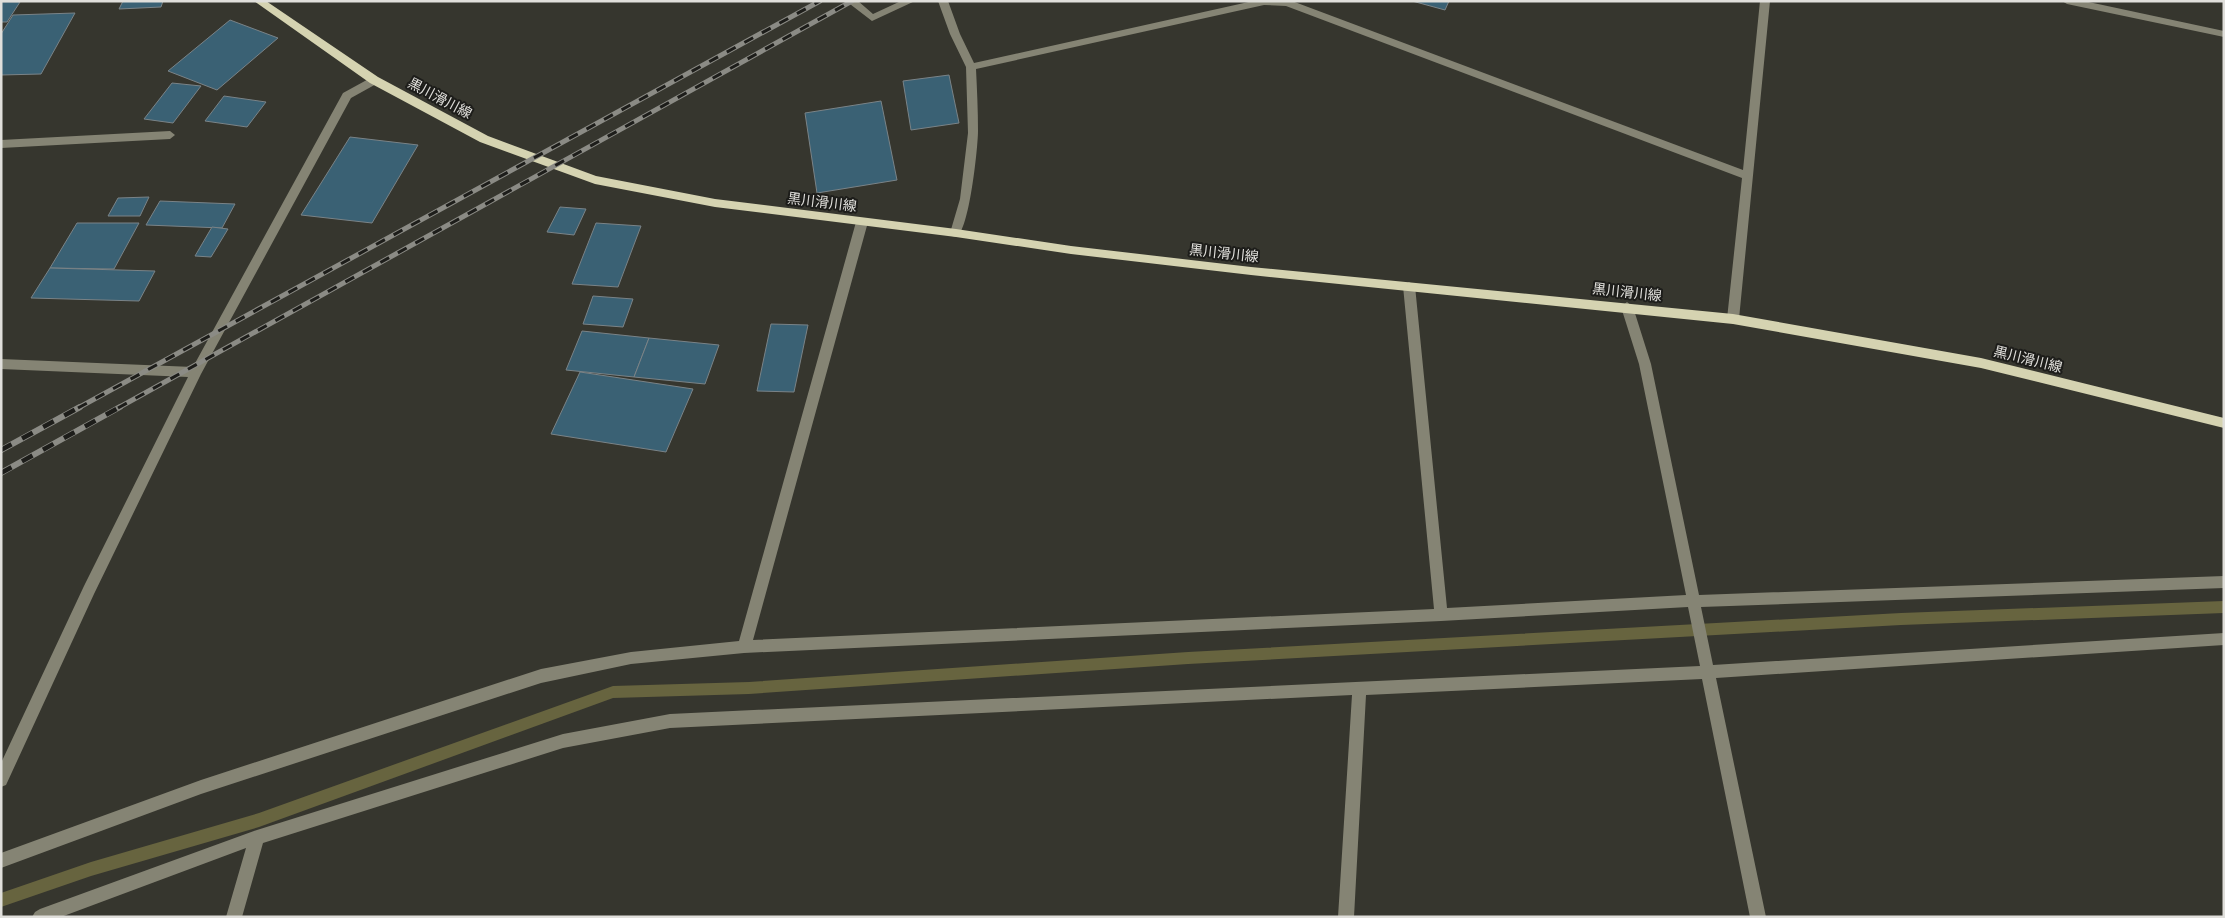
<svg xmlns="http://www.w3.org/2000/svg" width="2225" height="918" viewBox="0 0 2225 918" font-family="Commissioner,'Noto Sans JP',sans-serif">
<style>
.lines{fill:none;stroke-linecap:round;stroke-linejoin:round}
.stream{fill:#67643f;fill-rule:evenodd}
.building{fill:#3a6174;stroke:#7a8387}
.minor{fill:#858474;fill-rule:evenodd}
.major{fill:#d5d3b1;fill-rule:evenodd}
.rail-far1-casing{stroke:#8b8b85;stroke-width:5}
.rail-casing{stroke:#8b8b85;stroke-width:6}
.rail-far1{stroke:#1d1d1a;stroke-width:3;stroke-dasharray:10;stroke-linecap:butt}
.rail{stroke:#1d1d1a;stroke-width:4.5;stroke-dasharray:12;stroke-linecap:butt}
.labels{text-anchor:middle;stroke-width:4;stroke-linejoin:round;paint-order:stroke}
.street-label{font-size:14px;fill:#e0dfdb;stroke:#1d1d1a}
</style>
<rect width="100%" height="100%" fill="#36362e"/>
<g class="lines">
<path class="stream" d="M2224,601V613L1901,625L1188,664L749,694L613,698L259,827L91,876L1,907V893L91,862L259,813L613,686L749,682L1188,652L1901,613Z"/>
</g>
<g class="building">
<path d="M123,1H163L161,7L119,9Z"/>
<path d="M1412,1H1449L1445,10Z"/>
<path d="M1,2H20L7,22H1Z"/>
<path d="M75,13L41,74L1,75V34L13,15Z"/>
<path d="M230,20L278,38L217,90L168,71Z"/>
<path d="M949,75L959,123L911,130L903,81Z"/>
<path d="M172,83L201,86L173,123L144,119Z"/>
<path d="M224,96L266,102L247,127L205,121Z"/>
<path d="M881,101L897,180L817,193L805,113Z"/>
<path d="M350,137L418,145L372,223L301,215Z"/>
<path d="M149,197L140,216H108L118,198Z"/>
<path d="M160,201L235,204L222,228L146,225Z"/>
<path d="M560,207L586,209L574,235L547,232Z"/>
<path d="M77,223H139L114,269L50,268Z"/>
<path d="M596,223L641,226L618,287L572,284Z"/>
<path d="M212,227L228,229L211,257L195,256Z"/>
<path d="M50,268L155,271L139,301L31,298Z"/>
<path d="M593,296L633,299L623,327L583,324Z"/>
<path d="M771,324L808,325L794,392L757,391Z"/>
<path d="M582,331L649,338L634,377L566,370Z"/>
<path d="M649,338L719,345L705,384L634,377Z"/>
<path d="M580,372L693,389L666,452L551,434Z"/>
</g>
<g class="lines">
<g class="minor">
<path d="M846,1H858L873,14L901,1H915L872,21Z"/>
<path d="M938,1H948L960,34L974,63L1253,1H1292L1743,170L1760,1H1770L1739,319L1733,324L1727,319L1742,178L1286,6L1264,5L976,69C977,90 978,110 978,131C978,147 969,233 956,237L952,236L950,233L960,199L968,133L966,67L950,34Z"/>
<path d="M2062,1H2084L2224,31V37L2067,4Z"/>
<path d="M374,76L379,80L378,83L351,98L201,374L94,594L6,785L1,787V763L84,586L188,377L1,369V359L193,367L343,93Z"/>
<path d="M170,131L175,135L170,139L1,148V140Z"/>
<path d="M862,218L868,222L753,640L1434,609L1403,286L1409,282L1415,286L1447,608L1686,595L1639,364L1621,307L1627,302L1633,307L1651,364L1699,595L2224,576V588L1701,607L1713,665L2224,633V645L1716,678L1766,917H1750L1702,679L1366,695L1354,917H1338L1352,695L670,728L563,748L263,843L242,917H226L246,848L61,917H32L35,912L40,909L257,830L563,734L670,714L1700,666L1688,607L1441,621L744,653L631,664L541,683L201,794L1,868V853L201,780L541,669L631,652L739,641L856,222Z"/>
</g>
<path class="major" d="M254,1H266L378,77L488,136L596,176L715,199L956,229L1071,246L1251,267L1733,314L1981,358L2224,418V428L1981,368L1733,324L1251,275L1071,254L956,237L715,207L595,184L480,142L370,83Z"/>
<defs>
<g id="rail-far1">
<path d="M78,408L820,1"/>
<path d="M118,408L852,1"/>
</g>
<g id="rail">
<path d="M1,450L80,407"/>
<path d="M1,473L120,407"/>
</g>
</defs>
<use href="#rail-far1" class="rail-far1-casing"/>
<use href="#rail" class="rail-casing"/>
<use href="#rail-far1" class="rail-far1"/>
<use href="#rail" class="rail"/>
</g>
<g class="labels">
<g class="street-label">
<text transform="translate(440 98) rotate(28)" y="5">黒川滑川線</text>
<text transform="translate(822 202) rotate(7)" y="5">黒川滑川線</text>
<text transform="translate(1224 253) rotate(6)" y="5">黒川滑川線</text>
<text transform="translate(1627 292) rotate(6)" y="5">黒川滑川線</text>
<text transform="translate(2028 359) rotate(14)" y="5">黒川滑川線</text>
</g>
</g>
<rect width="2225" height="918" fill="none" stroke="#e0dfdb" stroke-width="5"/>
</svg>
